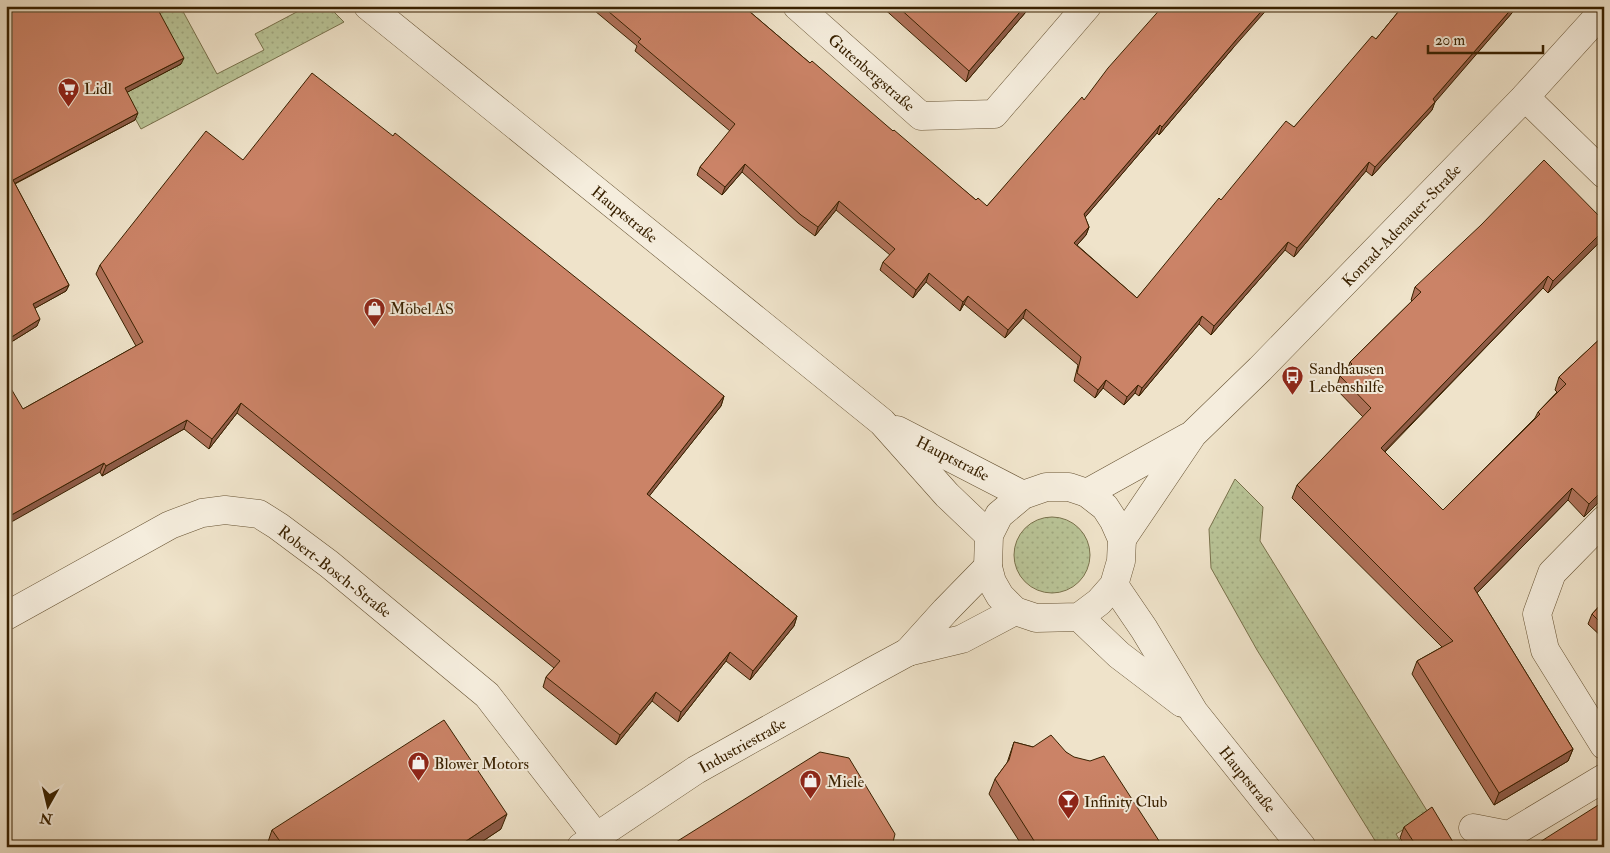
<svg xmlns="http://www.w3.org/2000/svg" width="1610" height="853" viewBox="0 0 1610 853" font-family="'IM FELL Double Pica',serif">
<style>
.grass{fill:url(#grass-dots);stroke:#79724c}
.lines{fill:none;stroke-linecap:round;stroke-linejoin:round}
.minor-casing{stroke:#665232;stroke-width:29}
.minor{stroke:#f5eddd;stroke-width:28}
.wall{fill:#af7159;stroke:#392100}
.shaded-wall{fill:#8e5c48;stroke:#392100}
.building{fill:#cb8367;stroke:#392100}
.labels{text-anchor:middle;stroke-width:4;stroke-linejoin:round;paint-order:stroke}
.street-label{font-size:16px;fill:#392100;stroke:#f5eddd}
.poi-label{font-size:16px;fill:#392100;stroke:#f5eddd;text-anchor:start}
</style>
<defs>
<pattern id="grass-dots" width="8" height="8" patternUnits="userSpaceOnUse" patternTransform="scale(1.25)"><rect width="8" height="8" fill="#b9c497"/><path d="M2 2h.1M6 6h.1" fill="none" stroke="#a0a880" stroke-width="1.8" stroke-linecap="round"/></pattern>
</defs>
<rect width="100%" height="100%" fill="#efe3ca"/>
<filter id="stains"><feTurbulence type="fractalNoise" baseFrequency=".004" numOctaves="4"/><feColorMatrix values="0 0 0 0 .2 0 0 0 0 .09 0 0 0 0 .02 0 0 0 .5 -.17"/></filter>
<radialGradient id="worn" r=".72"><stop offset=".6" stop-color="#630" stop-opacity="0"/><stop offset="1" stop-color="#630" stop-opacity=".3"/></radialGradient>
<g class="grass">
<path d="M174,6H180L217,74L264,50L255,34L308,6H328L344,22L141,129L122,95L181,64L155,16Z"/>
<path d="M1235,479L1263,507L1260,541L1429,814L1396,834L1404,847H1379L1257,650L1211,568L1209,529Z"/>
<circle cx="1052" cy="555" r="38"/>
</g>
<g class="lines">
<defs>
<g id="minor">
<path d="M368,6L882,422L947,495L989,535"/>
<path d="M797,6L921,116L994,114L1087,6"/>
<path d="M1525,97L1604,174"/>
<path d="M897,430L1023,495"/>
<path d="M1046,487H1069L1087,493L1105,507L1114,521L1122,539L1121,561L1114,585L1099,602L1079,617L1036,618L1015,611L1000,596L992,582L988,567L989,535L999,515L1023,495Z"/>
<path d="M1087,493L1188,437"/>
<path d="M1604,520L1552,573L1537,614L1545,650L1604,745"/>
<path d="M1122,539L1193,434L1260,369L1525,97L1604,10"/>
<path d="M1114,585L1144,629L1194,712L1302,847"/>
<path d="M6,616L170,525L202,513L225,510L259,514L278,526L329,564L487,695L596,836"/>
<path d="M1079,617L1119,655L1182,703"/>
<path d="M908,652L945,611L988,567"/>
<path d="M1473,828L1509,835L1604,778"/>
<path d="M581,847L696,770L873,671L908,652L962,639L1015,611"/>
</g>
</defs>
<use href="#minor" class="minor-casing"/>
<use href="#minor" class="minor"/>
</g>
<g class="wall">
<path d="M6,6L181,64L127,92L135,120L15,184L69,285L66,291L35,308L37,326L8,344L6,342Z"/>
<path d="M589,6H743L810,63L976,200L987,206L1084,100L1233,48L1159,135L1157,133L1085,217L1089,227L1086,235L1077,245L1137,298L1221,200L1294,127L1376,39L1403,6H1518L1435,101L1432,110L1372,176L1366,171L1294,257L1285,250L1211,335L1199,324L1139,396L1135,393L1124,405L1103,388L1095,398L1074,381L1078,365L1023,318L1005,338L964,304L960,311L926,282L913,298L880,270L883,262L890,255L836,210L815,236L798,223L742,172L722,195L697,175L700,167L730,131L635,51L637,46Z"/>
<path d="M881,6H1031L966,82Z"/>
<path d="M243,160L724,396L721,406L649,496L797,616L794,626L750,680L726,661L678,722L652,701L616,745L543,687L546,677L554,668L237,413L209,449L184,429L102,476L100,472L23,409L136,346L96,274L100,265Z"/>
<path d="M1604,221V238L1548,293L1543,288L1385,452L1443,510L1535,418L1538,412L1557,392L1555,390L1559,377L1601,338L1604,330V497L1584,517L1568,500L1477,593L1573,749L1568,761L1494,805L1412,674L1417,661L1442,647L1292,498L1297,485L1363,417L1336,389L1340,376L1348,368L1350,362L1412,301L1411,300L1415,287Z"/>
<path d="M1604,601V639L1588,624L1592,614Z"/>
<path d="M1014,742L1033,747L1066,752L1163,847H1023L989,794L995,779L1007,763Z"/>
<path d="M1404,827L1456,847H1406L1400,838Z"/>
<path d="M501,829L474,847H268L267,845L272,830Z"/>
</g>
<g class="shaded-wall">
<path d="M1025,6H1031L966,82L969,71Z"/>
<path d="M1266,6H1270L1233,48L1159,135L1162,127L1236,40Z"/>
<path d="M1514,6H1518L1430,108L1433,99Z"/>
<path d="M184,58L181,64L122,95L125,88Z"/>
<path d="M1435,102L1432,110L1372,176L1375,167Z"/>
<path d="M138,113L135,120L10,186L13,180Z"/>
<path d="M1160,125L1157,133L1081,222L1084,214Z"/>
<path d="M1369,162L1366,171L1294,257L1297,248Z"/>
<path d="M745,164L742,172L722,195L725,187Z"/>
<path d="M839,201L836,210L815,236L818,227Z"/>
<path d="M1089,227L1086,235L1071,252L1074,243Z"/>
<path d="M1604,230V238L1548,293L1553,281Z"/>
<path d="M1288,242L1285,250L1211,335L1214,326Z"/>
<path d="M929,273L926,282L913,298L916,290Z"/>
<path d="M1548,276L1543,288L1376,460L1381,448Z"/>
<path d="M69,285L66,291L30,311L33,304Z"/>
<path d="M968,296L964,304L960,311L963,302Z"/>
<path d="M1026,309L1023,318L1005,338L1008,330Z"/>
<path d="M1202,316L1199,324L1139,396L1142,388Z"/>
<path d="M40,319L37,326L8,344L10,338Z"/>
<path d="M1106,380L1103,388L1095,398L1098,390Z"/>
<path d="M1138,385L1135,393L1124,405L1127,397Z"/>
<path d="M724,396L721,406L643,504L647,494Z"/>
<path d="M241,403L237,413L209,449L212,439Z"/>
<path d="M187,420L184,429L102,476L106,466Z"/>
<path d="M1604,455V463L1600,459Z"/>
<path d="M104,463L100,472L6,525V518Z"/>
<path d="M1572,488L1568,500L1469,601L1474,588Z"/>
<path d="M1604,489V497L1584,517L1589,504Z"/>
<path d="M797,616L794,626L750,680L753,671Z"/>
<path d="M730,652L726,661L678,722L681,712Z"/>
<path d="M656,692L652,701L616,745L620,735Z"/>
<path d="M1573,749L1568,761L1494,805L1499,793Z"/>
<path d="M507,814L501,829L474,847H457Z"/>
</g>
<g class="building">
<path d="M6,6H156L184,58L125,88L138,113L13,180L69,285L33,304L40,319L10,338L6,331Z"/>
<path d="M602,6H743L810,63L812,61L893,131L894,130L976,200L978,198L987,206L1082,97L1084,100L1108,68L1163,6H1266L1236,40L1162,127L1160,125L1084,214L1089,227L1074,243L1137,298L1219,198L1221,200L1286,121L1294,127L1372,36L1376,39L1403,6H1514L1433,99L1435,102L1375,167L1369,162L1297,248L1288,242L1214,326L1202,316L1142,388L1138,385L1127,397L1106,380L1098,390L1077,373L1081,357L1026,309L1008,330L968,296L963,302L929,273L916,290L883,262L895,249L839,201L818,227L801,215L745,164L725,187L700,167L735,124L638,42L641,39Z"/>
<path d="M897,6H1025L969,71Z"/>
<path d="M312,73L393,136L395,133L724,396L647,494L797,616L753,671L730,652L681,712L656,692L620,735L546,677L560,661L241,403L212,439L187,420L106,466L104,463L6,518V380L23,409L143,342L100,265L206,131L243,160Z"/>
<path d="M1544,160L1604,221V230L1553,281L1548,276L1381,448L1443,510L1540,414L1538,412L1566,384L1559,377L1604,335V455L1600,459L1604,463V489L1589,504L1572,488L1474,588L1573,749L1499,793L1417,661L1453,641L1297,485L1371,408L1340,376L1352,364L1350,362L1421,292L1415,287L1481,225Z"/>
<path d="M1604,601V626L1592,614Z"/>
<path d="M444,720L507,814L457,847H284L272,830Z"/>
<path d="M1051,735L1066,752L1074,757L1090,761L1104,756L1163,847H1038L995,779L1009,760L1014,742L1033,747Z"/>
<path d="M820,752L849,758L895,834L893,842L896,847H668Z"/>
<path d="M1603,802L1604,804V847H1532Z"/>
<path d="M1432,807L1456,847H1417L1404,827Z"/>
</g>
<defs>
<symbol id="supermarket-pin" viewBox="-11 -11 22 30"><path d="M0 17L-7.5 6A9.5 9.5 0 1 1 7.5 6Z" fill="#8f2418" stroke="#f5eddd"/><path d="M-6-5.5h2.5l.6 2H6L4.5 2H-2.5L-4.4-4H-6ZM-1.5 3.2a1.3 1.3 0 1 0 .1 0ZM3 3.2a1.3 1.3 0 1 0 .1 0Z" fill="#fff"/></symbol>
<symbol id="shop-pin" viewBox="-11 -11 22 30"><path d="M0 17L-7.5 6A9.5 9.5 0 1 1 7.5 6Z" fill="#8f2418" stroke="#f5eddd"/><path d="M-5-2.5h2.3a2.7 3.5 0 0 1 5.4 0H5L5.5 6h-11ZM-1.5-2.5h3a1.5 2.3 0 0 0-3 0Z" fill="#fff"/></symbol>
<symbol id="bus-pin" viewBox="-11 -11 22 30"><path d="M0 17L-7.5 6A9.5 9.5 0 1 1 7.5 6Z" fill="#8f2418" stroke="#f5eddd"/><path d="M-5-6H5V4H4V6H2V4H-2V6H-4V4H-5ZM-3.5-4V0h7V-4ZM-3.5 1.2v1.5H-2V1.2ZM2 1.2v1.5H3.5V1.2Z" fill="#fff"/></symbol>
<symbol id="bar-pin" viewBox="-11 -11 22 30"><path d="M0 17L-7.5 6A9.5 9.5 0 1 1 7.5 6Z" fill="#8f2418" stroke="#f5eddd"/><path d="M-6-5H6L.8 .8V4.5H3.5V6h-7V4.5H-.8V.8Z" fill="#fff"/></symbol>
</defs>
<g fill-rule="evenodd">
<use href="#supermarket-pin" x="56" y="76" width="25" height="34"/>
<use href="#shop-pin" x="362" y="296" width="25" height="34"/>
<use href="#bus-pin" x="1280" y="364" width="25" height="34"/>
<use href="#shop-pin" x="406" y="750" width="25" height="34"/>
<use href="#shop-pin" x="798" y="768" width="25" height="34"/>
<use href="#bar-pin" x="1056" y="788" width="25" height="34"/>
</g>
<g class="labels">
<g class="street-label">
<text transform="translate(872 72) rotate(41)" y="6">Gutenbergstraße</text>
<text transform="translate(625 214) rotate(39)" y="6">Hauptstraße</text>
<text transform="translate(1401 225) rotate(-46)" y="6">Konrad-Adenauer-Straße</text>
<text transform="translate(953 458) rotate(27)" y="6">Hauptstraße</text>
<text transform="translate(335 571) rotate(38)" y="6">Robert-Bosch-Straße</text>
<text transform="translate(742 745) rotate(-29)" y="6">Industriestraße</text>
<text transform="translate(1248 779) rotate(51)" y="6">Hauptstraße</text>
</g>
<g class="poi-label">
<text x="84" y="94">Lidl</text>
<text x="390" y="314">Möbel AS</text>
<text x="1309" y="374">Sandhausen<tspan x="1309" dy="18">Lebenshilfe</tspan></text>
<text x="434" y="769">Blower Motors</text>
<text x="827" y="787">Miele</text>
<text x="1084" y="807">Infinity Club</text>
</g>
</g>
<rect width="1610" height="853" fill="none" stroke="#efe3ca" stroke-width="25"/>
<rect x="8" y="8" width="1595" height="838" fill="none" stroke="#392100" stroke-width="2.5"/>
<rect x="12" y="12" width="1585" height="828" fill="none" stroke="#392100"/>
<g transform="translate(48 806) rotate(188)" stroke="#f5eddd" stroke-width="4" paint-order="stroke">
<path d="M0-4L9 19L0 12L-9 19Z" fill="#392100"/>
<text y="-8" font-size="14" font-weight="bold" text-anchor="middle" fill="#392100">N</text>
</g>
<path d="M1428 45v8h115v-8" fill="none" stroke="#392100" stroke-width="2.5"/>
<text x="1435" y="45" font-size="15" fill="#392100" stroke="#f5eddd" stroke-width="4" paint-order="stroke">20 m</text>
<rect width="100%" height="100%" filter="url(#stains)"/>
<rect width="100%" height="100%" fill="url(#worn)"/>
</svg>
